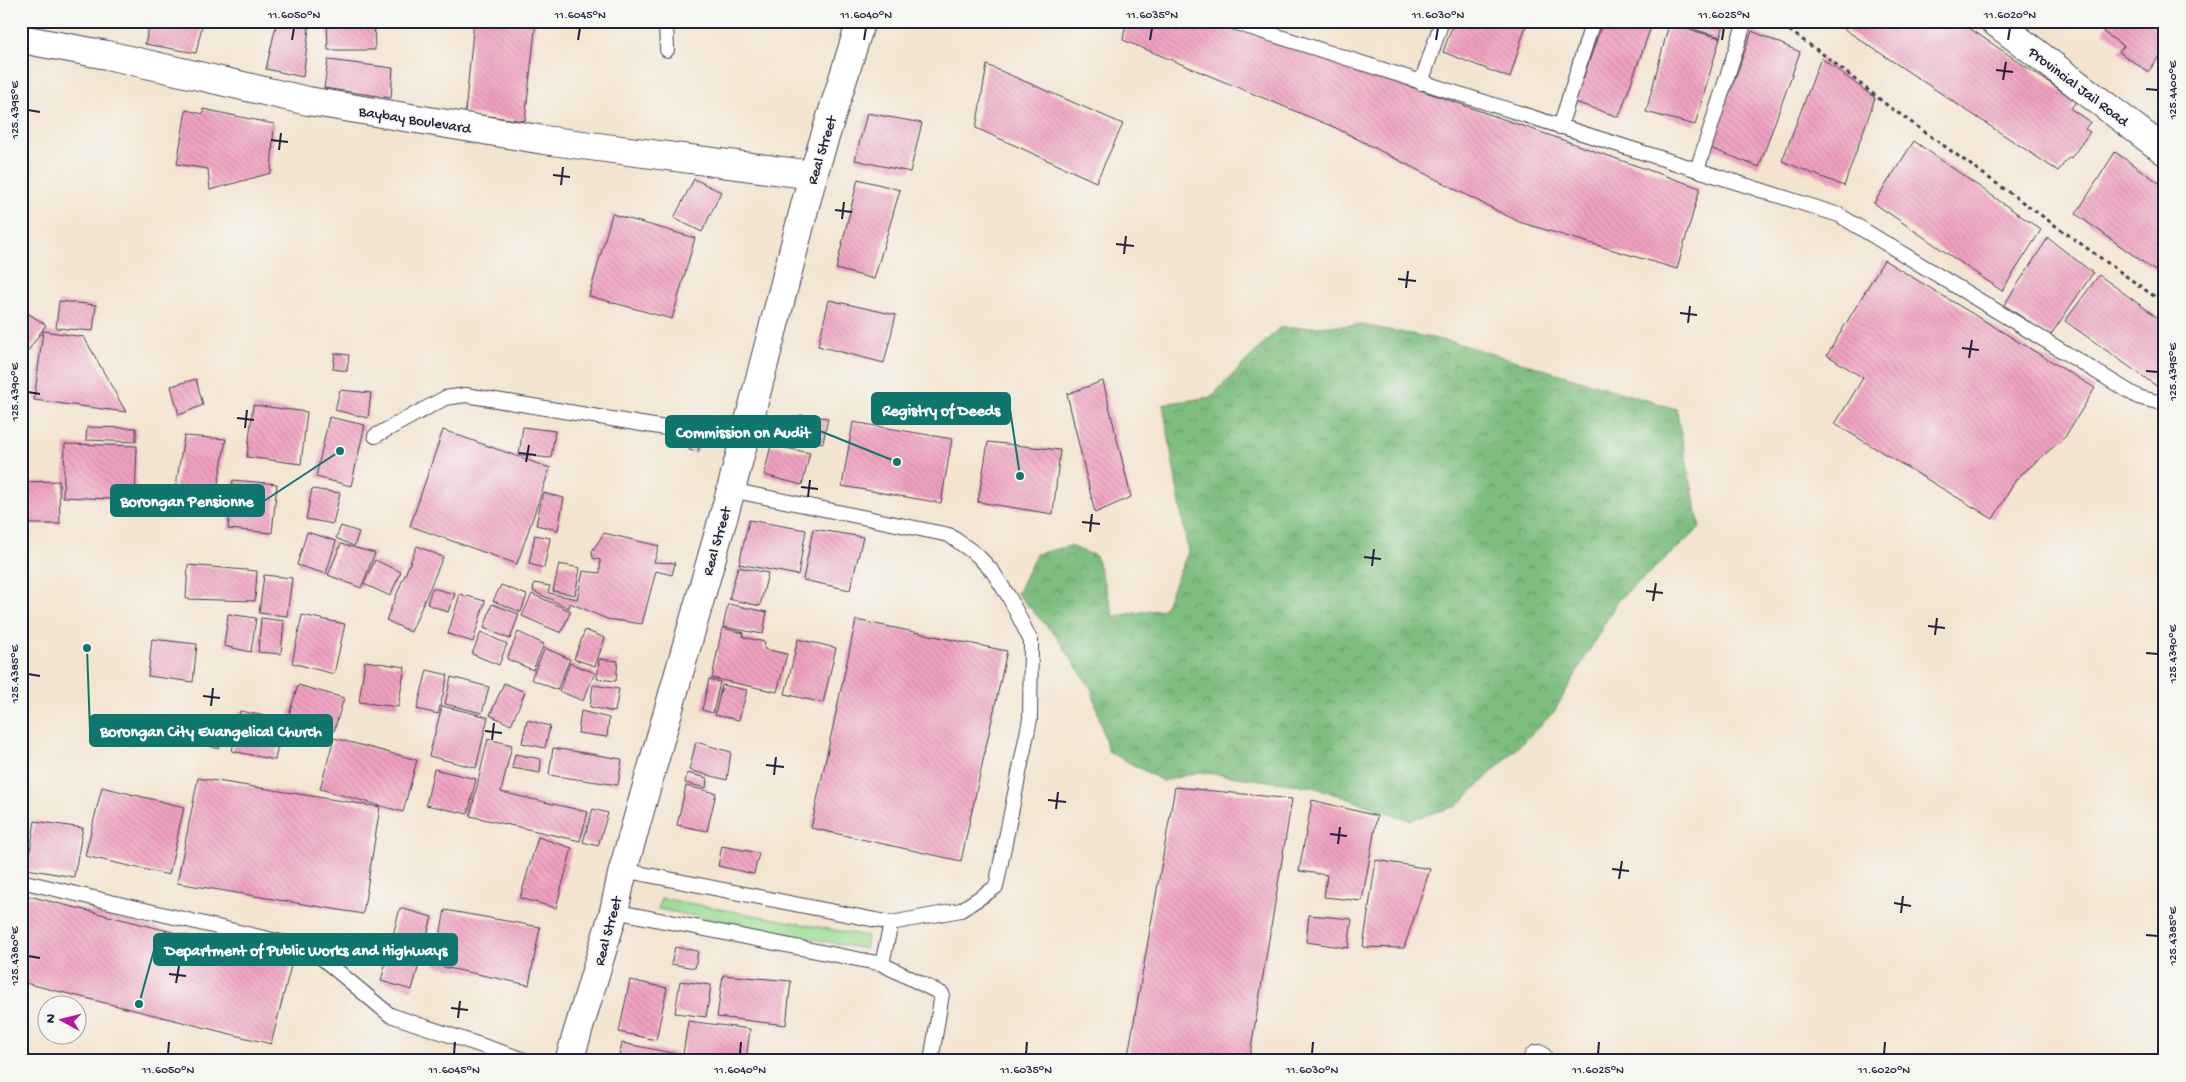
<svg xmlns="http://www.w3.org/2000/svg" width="2186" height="1082" viewBox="0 0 2186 1082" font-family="'Gochi Hand',sans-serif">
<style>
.green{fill:#9cde95;stroke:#5f8068}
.forest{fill:url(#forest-crowns);stroke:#50705c}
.building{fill:url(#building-back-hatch)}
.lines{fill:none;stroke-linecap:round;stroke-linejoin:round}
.service-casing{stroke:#413f51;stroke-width:16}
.minor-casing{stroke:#413f51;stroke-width:30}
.tertiary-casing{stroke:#413f51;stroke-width:30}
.primary-casing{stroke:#413f51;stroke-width:30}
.path{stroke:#413f51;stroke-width:3;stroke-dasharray:4 4;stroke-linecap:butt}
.service{stroke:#fff;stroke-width:14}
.minor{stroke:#fff;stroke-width:28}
.tertiary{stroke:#fff;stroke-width:28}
.primary{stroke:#fff;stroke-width:28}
.ticks{fill:none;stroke:#22223b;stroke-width:2}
.labels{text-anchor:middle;stroke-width:4;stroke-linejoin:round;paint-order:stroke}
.street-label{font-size:15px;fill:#22223b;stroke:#f6f6f2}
.leader{fill:none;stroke:#0f766e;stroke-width:2}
.callout-dot{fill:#0f766e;stroke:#f6f6f2;stroke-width:2}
.callout{fill:#0f766e;stroke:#0f766e;stroke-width:2}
.callout-label{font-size:16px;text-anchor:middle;font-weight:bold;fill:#fff}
.neatline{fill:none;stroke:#22223b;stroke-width:2}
.ticks-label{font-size:12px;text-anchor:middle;fill:#22223b}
</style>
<defs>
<pattern id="forest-crowns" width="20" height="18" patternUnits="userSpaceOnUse" patternTransform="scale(1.25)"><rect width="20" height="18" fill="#7dbd7e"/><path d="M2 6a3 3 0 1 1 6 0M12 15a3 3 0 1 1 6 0" fill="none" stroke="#669968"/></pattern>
<pattern id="building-back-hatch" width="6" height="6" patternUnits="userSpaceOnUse" patternTransform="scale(1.25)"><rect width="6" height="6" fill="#efa1c0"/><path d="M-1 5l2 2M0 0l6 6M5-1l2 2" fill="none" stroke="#cd8aa6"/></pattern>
</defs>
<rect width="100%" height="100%" fill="#f6f6f2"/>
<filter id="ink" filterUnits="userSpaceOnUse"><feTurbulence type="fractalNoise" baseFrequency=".02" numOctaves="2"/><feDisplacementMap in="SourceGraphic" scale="10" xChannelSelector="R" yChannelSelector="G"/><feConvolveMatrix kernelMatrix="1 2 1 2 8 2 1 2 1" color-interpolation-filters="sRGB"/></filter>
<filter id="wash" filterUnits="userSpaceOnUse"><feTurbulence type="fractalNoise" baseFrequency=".0096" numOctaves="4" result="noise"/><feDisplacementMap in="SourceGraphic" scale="20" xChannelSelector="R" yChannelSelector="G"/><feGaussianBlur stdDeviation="1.12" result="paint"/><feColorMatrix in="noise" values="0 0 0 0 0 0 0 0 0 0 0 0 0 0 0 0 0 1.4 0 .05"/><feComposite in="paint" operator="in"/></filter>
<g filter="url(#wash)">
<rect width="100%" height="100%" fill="#f3e4cf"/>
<path class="green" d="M661,898L867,936L865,949L658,909Z"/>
<path class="forest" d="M1362,325L1453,342L1676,409L1700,528L1618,600L1554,712L1457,806L1409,820L1314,787L1199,772L1163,781L1108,751L1092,690L1057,637L1017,594L1036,554L1070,546L1096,556L1114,616L1164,609L1188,552L1163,404L1211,397L1279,328Z"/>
<g id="blocks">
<g class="building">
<path d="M143,21H203L196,53L145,44L149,27H145Z"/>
<path d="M277,21L309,28L303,77L266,69Z"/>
<path d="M327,21H374L375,50H328Z"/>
<path d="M474,21H536L525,121L465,113Z"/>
<path d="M1126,21H1223L1700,188L1677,269L1519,222L1336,128L1123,40Z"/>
<path d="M1454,21H1527L1510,78L1443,52Z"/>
<path d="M1603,21H1653L1619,117L1575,102Z"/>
<path d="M1672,21H1724L1721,37L1671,23Z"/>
<path d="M1848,21H1959L2076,101L2071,109L2090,122L2085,129L2090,132L2071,158L2069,157L2058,171L1844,29Z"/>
<path d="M2110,21H2165V48L2148,72L2119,52L2124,46L2103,32Z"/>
<path d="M1669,24L1720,38L1695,125L1646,112Z"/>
<path d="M1752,31L1800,52L1759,167L1710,148Z"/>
<path d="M1821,58L1875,98L1844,186L1782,161Z"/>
<path d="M328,60L393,68L391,98L324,88Z"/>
<path d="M987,65L1123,124L1096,182L976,128Z"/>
<path d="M203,109L274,124L271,173L210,190L208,169L177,164L186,110L203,114Z"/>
<path d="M867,113L922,123L910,172L855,160Z"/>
<path d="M1914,141L2041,230L2002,291L1874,203Z"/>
<path d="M2115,152L2165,187V278L2076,214Z"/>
<path d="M694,179L721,192L702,232L674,218Z"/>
<path d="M858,179L900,190L874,279L836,269Z"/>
<path d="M612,214L695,238L672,319L589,296Z"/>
<path d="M2048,238L2093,273L2050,336L2004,305Z"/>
<path d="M1884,260L2095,388L2065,437L2017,478L1993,519L1835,424L1863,378L1827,355Z"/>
<path d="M2099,275L2165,323V387L2162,390L2065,321Z"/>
<path d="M829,300L896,315L884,363L818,346Z"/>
<path d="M59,301L96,305L93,331L56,328Z"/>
<path d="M23,310L46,325L21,361V312Z"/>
<path d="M43,331L84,337L126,412L34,400Z"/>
<path d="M335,353L349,355L347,371L333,369Z"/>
<path d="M196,379L203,405L179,415L171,386Z"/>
<path d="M1103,381L1131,497L1095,513L1067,394Z"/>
<path d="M340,390L371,393L368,418L335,410Z"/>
<path d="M253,405L307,412L301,464L247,457Z"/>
<path d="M800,415L828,418L823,443L797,438Z"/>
<path d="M329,417L365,425L351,486L316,477Z"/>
<path d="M853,422L952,439L941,503L842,486Z"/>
<path d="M87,427L136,428V442L86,440Z"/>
<path d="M523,427L555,431L551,458L519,455Z"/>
<path d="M443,430L550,468L517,564L410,526Z"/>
<path d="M184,436L226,439L214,508L173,504Z"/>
<path d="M691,437L700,439L698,452L689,450Z"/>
<path d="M988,442L1060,450L1053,514L978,502Z"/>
<path d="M65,444L137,446L135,500L63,497Z"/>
<path d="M771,445L810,453L802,485L764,475Z"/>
<path d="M233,480L277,484L272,533L228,529Z"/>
<path d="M59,481L60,524H28L27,482Z"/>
<path d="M312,489L340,493L333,524L306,519Z"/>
<path d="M543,493L564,498L558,530L536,525Z"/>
<path d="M749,520L806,530L798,575L739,564Z"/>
<path d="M341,526L359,532L354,546L336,538Z"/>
<path d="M813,529L863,537L850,590L803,580Z"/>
<path d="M307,532L336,541L326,574L297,565Z"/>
<path d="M604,533L659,546L654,562L675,563L672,575L656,571L642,624L607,619L570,603L569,608L533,591L534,583L550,586L548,593L577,599L583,571L600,573V560L593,558L592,551Z"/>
<path d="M535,535L550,538L544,568L529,564Z"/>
<path d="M341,544L375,553L361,588L328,575Z"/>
<path d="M417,546L443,557L411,632L386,620Z"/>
<path d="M375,560L401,572L390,596L364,584Z"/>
<path d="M559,564L580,568L575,595L553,591Z"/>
<path d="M188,565L257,571L255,601L186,599Z"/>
<path d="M738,567L768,573L760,606L729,599Z"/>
<path d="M264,575L292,578L287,616L259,613Z"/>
<path d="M501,585L527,595L521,612L493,601Z"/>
<path d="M432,588L455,594L448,612L427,604Z"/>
<path d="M460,594L485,601L473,642L448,634Z"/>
<path d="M532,594L571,611L561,633L522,616Z"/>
<path d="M492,604L519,614L510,639L484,628Z"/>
<path d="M728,604L767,612L763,634L723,627Z"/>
<path d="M228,614L256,618L251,652L224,646Z"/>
<path d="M302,615L345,624L334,674L292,663Z"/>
<path d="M261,618L284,621L281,654L258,652Z"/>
<path d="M856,620L1007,651L961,861L811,828Z"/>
<path d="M722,628L744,633L743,637L765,642L764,649L787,654L777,692L712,678Z"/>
<path d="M585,630L605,638L595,666L574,659Z"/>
<path d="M481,632L507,644L499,665L472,654Z"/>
<path d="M518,632L544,644L533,670L507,659Z"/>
<path d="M152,639L197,644L193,682L148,676Z"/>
<path d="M798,639L836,648L823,703L785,694Z"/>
<path d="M545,648L570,659L557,690L531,679Z"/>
<path d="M599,659L618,661L616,681L597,679Z"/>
<path d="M365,661L405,667L398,707L359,702Z"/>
<path d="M570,663L595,673L583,701L559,691Z"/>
<path d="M427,670L448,675L438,714L417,709Z"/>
<path d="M451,677L489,687L482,713L445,704Z"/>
<path d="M709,679L720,682L713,713L702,710Z"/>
<path d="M504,683L525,692L511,725L490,715Z"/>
<path d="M298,685L344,698L334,731L288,718Z"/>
<path d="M593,685L619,689L615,712L590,707Z"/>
<path d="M722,685L747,690L739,720L715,715Z"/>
<path d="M442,706L488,717L476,768L429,756Z"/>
<path d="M240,711L283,719L275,760L232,751Z"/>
<path d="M581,711L609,718L607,737L578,733Z"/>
<path d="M527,720L550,726L545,748L522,743Z"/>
<path d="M206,731L222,736L219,749L203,744Z"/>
<path d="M334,738L417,760L403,812L320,789Z"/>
<path d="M488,739L512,745L501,792L588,812L580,841L470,816Z"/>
<path d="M696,742L731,752L727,780L689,770Z"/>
<path d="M553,748L622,759L618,785L549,775Z"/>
<path d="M515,754L541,759L540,773L512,768Z"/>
<path d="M434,769L476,779L468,814L426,805Z"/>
<path d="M687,773L707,778L706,788L685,783Z"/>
<path d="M198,778L380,807L363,914L177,883Z"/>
<path d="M686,786L716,793L707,831L677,825Z"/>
<path d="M102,787L184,807L169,875L85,856Z"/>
<path d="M1175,787L1292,799L1249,1061H1127Z"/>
<path d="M1312,800L1377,816L1362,901L1324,897L1327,875L1299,871Z"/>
<path d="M593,809L608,813L598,846L583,842Z"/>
<path d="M35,821L83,828L74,877L27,869Z"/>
<path d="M538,837L572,848L556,908L520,898Z"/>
<path d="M722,846L759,853L754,874L718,866Z"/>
<path d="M1376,860L1430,869L1404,948L1363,947Z"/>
<path d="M21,894L292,962L271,1044L21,982Z"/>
<path d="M400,908L432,917L412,990L381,981Z"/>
<path d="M445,910L540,927L529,985L434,965Z"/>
<path d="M1309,915L1352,919L1348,948L1306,942Z"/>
<path d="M675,947L698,951L695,968L671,964Z"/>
<path d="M723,975L791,981L786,1025L717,1017Z"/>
<path d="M630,980L667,988L656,1040L619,1032Z"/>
<path d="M680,981L711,985L706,1017L675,1013Z"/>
<path d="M688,1021L750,1029L746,1061H682Z"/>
<path d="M622,1043L677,1054L676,1061H618Z"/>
</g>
</g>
</g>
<g filter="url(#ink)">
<use href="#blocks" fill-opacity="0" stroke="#413f51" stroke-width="1"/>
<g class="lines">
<defs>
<g id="service">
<path d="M666,21L667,50"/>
<path d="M1230,21L1839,215L2138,397L2165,404"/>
<path d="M1421,83L1442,21"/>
<path d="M1560,127L1593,21"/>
<path d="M1697,170L1745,21"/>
<path d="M375,436L445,398L466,395L744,441"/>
<path d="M623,870L891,923L961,910L996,887L1030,719L1031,641L1009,597L993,572L977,555L949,535L731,490"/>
<path d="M21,881L311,949L390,1015L528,1061"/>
<path d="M614,911L882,964L942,994L931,1061"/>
<path d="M882,964L891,923"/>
</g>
<g id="minor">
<path d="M1994,21L2165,151"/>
<path d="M1538,1059V1061"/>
</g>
<path id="tertiary" d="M21,39L107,55L308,101L544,140L813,175"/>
<path id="primary" d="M569,1061L614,911L623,870L731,490L813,175L861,21"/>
</defs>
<use href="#service" class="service-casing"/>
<use href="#minor" class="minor-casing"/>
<use href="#tertiary" class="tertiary-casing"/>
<use href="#primary" class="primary-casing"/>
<path class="path" d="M1776,21L1824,55L1887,105L2165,304"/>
<use href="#service" class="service"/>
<use href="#minor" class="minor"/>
<use href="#tertiary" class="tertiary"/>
<use href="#primary" class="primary"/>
</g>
</g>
<path class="ticks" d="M292,40L294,28M578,40L580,28M864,40L866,28M1150,40L1152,28M1436,40L1438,28M1722,40L1724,28M2008,40L2010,28M1996,70L2013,72M2003,80L2006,62M2146,89L2158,90M28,110L40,112M271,140L288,142M279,150L281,133M553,175L570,177M561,185L563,167M835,210L852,212M842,219L844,202M1116,244L1134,246M1124,254L1126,236M1398,279L1416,281M1406,288L1408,271M1680,313L1697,315M1688,323L1690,306M1962,348L1979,350M1969,358L1972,340M2146,371L2158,372M28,392L40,394M237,418L254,420M245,428L247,410M519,453L536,455M526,462L529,445M801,487L818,489M808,497L810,480M1082,522L1100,524M1090,532L1092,514M1364,557L1381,559M1372,566L1374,549M1646,591L1663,593M1653,601L1656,583M1928,626L1945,628M1935,635L1937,618M2146,653L2158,654M28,674L40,676M203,696L220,698M211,706L213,688M485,731L502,733M492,740L494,723M766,765L784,767M774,775L776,757M1048,800L1066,802M1056,809L1058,792M1330,834L1347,836M1338,844L1340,827M1612,869L1629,871M1619,879L1622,861M1894,903L1911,906M1901,913L1903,896M2146,935L2158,936M28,956L40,958M169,974L186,976M176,983L179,966M451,1008L468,1010M458,1018L460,1001M168,1054L169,1042M454,1054L455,1042M740,1054L741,1042M1026,1054L1027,1042M1312,1054L1313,1042M1598,1054L1599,1042M1884,1054L1885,1042"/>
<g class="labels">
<g class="street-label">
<text transform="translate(2079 86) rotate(37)" y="5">Provincial Jail Road</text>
<text transform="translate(415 119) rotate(9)" y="5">Baybay Boulevard</text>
<text transform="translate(821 150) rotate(-73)" y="5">Real Street</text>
<text transform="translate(716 541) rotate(-74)" y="5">Real Street</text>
<text transform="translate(607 931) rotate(-75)" y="5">Real Street</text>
</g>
</g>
<path class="leader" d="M1020 476L1010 409M897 462L820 431M340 451L264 501M87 648L90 731M139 1004L154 950"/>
<g class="callout-dot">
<circle cx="1020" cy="476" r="5"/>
<circle cx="897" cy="462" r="5"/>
<circle cx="340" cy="451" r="5"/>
<circle cx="87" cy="648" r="5"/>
<circle cx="139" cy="1004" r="5"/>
</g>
<g class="callout">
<rect x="872" y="393" width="138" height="31" rx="5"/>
<rect x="666" y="416" width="154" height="31" rx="5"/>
<rect x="111" y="485" width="153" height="31" rx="5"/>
<rect x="90" y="715" width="242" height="31" rx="5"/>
<rect x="154" y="934" width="303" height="31" rx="5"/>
</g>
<g class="callout-label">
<text x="941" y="415">Registry of Deeds</text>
<text x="743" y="437">Commission on Audit</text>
<text x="187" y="506">Borongan Pensionne</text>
<text x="211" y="736">Borongan City Evangelical Church</text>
<text x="306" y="955">Department of Public Works and Highways</text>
</g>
<rect width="2186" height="1082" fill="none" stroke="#f6f6f2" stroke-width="55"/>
<g transform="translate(62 1020) rotate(277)"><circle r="24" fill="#f6f6f2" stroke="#a1a1a9"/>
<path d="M0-4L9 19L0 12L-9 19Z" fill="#b5179e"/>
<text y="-8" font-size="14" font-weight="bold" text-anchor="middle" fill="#22223b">N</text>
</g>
<rect x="28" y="28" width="2130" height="1026" class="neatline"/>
<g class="ticks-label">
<text x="294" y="18">11.6050°N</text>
<text x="580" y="18">11.6045°N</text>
<text x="866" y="18">11.6040°N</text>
<text x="1152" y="18">11.6035°N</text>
<text x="1438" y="18">11.6030°N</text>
<text x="1724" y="18">11.6025°N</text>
<text x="2010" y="18">11.6020°N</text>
<text transform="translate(2172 90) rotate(-90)" y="4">125.4400°E</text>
<text transform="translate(14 110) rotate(-90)" y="4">125.4395°E</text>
<text transform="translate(2172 372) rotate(-90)" y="4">125.4395°E</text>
<text transform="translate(14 392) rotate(-90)" y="4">125.4390°E</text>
<text transform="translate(2172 654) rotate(-90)" y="4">125.4390°E</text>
<text transform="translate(14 674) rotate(-90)" y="4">125.4385°E</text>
<text transform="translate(2172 936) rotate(-90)" y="4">125.4385°E</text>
<text transform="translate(14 956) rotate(-90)" y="4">125.4380°E</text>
<text x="168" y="1073">11.6050°N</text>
<text x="454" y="1073">11.6045°N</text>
<text x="740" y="1073">11.6040°N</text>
<text x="1026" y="1073">11.6035°N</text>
<text x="1312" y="1073">11.6030°N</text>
<text x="1598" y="1073">11.6025°N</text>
<text x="1884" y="1073">11.6020°N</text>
</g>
</svg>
